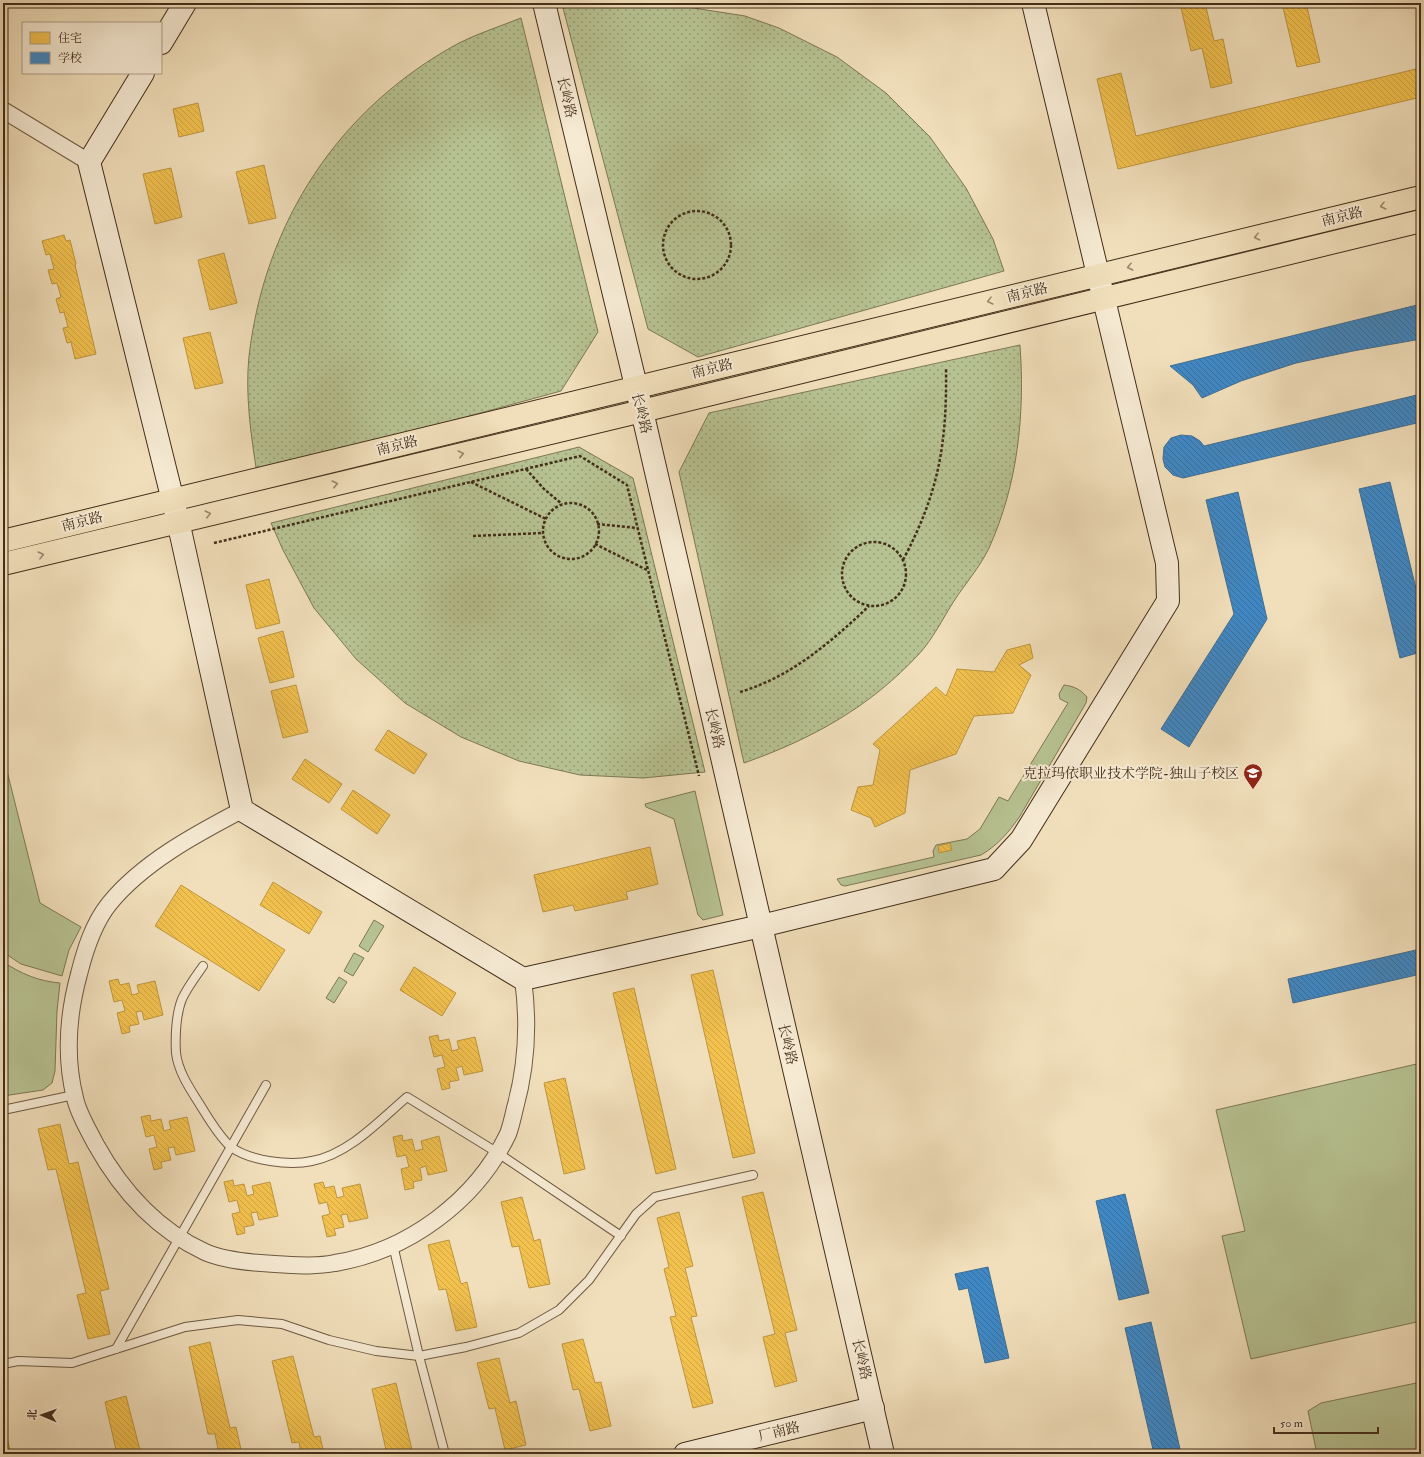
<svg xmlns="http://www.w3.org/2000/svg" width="1424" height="1457" viewBox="0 0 1424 1457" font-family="'IM FELL Double Pica','Noto Serif SC',serif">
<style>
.green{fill:#b7c292;stroke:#7d7856}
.park{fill:url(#park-dots);stroke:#7d7856}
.homes{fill:url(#homes-back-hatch);stroke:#be953e}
.schools{fill:url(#schools-back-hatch);stroke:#406d91}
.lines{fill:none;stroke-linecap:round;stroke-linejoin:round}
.lane-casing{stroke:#6e5a42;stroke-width:10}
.street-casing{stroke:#6e5a42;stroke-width:18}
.secondary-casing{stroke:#432e19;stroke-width:24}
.primary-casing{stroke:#432e19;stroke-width:24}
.path{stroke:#432e19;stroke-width:2.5;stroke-dasharray:3 2;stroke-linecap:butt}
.lane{stroke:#f6ead3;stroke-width:8}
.street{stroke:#f6ead3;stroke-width:16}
.secondary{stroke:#f6ead3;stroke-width:22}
.primary{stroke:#f1dfbb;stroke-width:22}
.oneway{stroke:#9a866a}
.labels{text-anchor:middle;stroke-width:4;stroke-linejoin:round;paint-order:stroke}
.street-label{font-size:14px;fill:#432e19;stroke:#f6ead3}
.poi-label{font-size:14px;fill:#432e19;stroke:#f6ead3;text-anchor:end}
</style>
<defs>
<pattern id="park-dots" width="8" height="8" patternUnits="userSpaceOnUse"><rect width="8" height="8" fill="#b7c292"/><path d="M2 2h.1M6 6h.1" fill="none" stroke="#969e76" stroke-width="1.8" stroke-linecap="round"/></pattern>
<pattern id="homes-back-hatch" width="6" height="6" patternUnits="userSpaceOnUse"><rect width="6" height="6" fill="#f2c14e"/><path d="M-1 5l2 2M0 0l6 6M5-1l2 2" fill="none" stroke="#d1a644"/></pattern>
<pattern id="schools-back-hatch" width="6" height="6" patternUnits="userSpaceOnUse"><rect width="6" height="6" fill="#3f88c5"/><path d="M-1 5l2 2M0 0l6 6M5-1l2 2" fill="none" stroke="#36709f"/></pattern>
</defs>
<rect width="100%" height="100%" fill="#f1dfbb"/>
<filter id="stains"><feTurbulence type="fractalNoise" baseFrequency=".005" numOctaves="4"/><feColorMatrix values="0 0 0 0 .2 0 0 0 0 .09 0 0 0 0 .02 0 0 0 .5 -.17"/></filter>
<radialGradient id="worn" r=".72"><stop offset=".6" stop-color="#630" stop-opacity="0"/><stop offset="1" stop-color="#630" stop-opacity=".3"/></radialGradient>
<g class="green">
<path d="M1064,685C1074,686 1081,690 1087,697L1086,703L1020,816C1009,832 998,845 981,855L845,886L841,885L837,879L934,857L933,851L936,845L967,839L980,829L999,797L1008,801L1068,703L1060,699L1059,694Z"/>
<path d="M3,755L40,903L81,927L69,950L62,976L21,964L3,952Z"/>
<path d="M695,791L723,915L703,920L698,915L674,819L646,807L645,804Z"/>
<path d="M374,920L384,926L368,952L359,946Z"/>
<path d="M354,953L364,958L353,976L344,971Z"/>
<path d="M3,962C22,974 38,981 60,983L57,1011L55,1071L52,1083L43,1090L3,1096Z"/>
<path d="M339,977L347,982L334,1003L326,998Z"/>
<path d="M1421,1063V1321L1251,1359L1222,1236L1245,1231L1216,1110Z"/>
<path d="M1421,1382V1454H1317L1308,1411L1321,1403Z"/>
</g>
<g class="park">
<path d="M598,3H662L745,16L779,28L837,57L886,93L930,137L966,188L993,239L1004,271L698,357L648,329L563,8Z"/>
<path d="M521,18L598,332L561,391L257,474C251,435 245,395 249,356C265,221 339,108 459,43C479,33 501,26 521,18Z"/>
<path d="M1020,345C1025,414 1018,484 989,548C980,567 965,584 954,601C943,618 933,639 919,654C870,707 812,739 744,763L679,472L709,413Z"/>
<path d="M579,447L633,478L705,772L643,778L580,775L519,761L461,737L405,703L356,659L314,608L283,550L271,523Z"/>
</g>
<g class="homes">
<path d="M1180,3H1205L1214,41L1223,39L1232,83L1211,88L1202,48L1191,51Z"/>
<path d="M1282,3H1306L1320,62L1297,67Z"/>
<path d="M1416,69L1421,97L1118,169L1097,79L1121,73L1136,136Z"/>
<path d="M198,103L204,131L179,137L173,109Z"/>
<path d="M264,165L276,218L249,224L236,172Z"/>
<path d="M171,168L182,217L155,224L143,174Z"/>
<path d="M64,235L66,241L70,240L76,264L75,265L96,354L75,359L71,342L67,343L63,328L68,327L64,312L60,313L56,299L61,297L57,283L52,284L48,270L54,269L50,254L46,255L42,241Z"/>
<path d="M224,253L237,303L210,310L198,260Z"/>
<path d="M210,332L223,383L195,389L183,338Z"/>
<path d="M269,579L280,623L256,629L246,585Z"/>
<path d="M283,631L294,677L270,683L258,638Z"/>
<path d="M1030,644L1033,658L1019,665L1031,675L1013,713L974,716L956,754L910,770L905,813L875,827L871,818L851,810L858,787L873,785L880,750L873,744L936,687L946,696L957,669L994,672L1007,650Z"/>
<path d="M296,685L308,732L283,738L271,691Z"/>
<path d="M388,730L427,754L414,774L375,750Z"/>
<path d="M305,759L342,784L329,803L292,779Z"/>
<path d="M353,790L390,815L377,834L341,809Z"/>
<path d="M950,843L952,850L939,853L938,846Z"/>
<path d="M650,847L658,884L626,892L628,899L575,911L573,905L543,912L534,875Z"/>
<path d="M273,882L322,912L309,934L260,905Z"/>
<path d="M181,885L285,950L259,991L155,926Z"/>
<path d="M414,967L456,993L442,1016L400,990Z"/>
<path d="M713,970L755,1153L733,1158L691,975Z"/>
<path d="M118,979L120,985L129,983L132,995L139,993L137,985L155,981L163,1015L144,1020L142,1011L136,1012L139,1024L129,1026L130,1032L122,1034L117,1013L125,1011L122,1000L114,1002L109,981Z"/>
<path d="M634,988L676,1169L656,1174L613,993Z"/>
<path d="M438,1035L439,1041L449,1039L452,1051L459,1049L457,1041L475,1037L483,1071L464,1075L462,1066L456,1068L459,1080L449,1082L450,1088L442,1090L437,1069L445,1067L442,1055L434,1057L429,1037Z"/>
<path d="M565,1078L585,1169L564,1174L544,1083Z"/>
<path d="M150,1115L151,1121L161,1119L164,1131L171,1129L169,1121L187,1117L195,1151L176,1155L174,1147L168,1148L171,1160L161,1162L162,1168L154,1170L149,1149L157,1147L154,1135L146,1137L141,1117Z"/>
<path d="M60,1124L69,1164L78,1162L109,1289L100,1291L110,1334L88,1339L77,1295L86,1293L56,1169L48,1170L38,1129Z"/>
<path d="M402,1135L403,1141L412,1139L415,1151L423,1149L421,1141L439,1136L447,1171L428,1175L426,1166L420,1168L422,1180L413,1182L414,1188L405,1190L401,1169L409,1167L406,1155L397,1157L393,1137Z"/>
<path d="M233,1180L234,1186L244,1184L247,1196L254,1194L252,1186L270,1182L278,1216L259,1220L257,1212L251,1213L254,1225L244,1227L245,1233L237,1235L232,1214L240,1212L237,1200L229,1202L224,1182Z"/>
<path d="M323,1182L325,1188L334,1186L337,1198L344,1196L342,1188L360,1184L368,1218L349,1222L347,1214L341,1215L344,1227L334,1229L336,1235L327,1237L322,1216L330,1214L327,1202L319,1204L314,1184Z"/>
<path d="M763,1192L797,1330L785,1333L797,1381L775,1387L763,1337L775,1334L742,1197Z"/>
<path d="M522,1197L534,1241L540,1239L550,1284L529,1288L519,1246L512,1247L501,1202Z"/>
<path d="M679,1212L693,1266L685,1268L697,1316L691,1317L713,1403L693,1408L670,1317L676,1316L664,1269L669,1267L657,1218Z"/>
<path d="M449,1240L461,1284L467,1282L477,1327L456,1331L446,1289L439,1290L428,1245Z"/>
<path d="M583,1339L595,1383L601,1382L611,1426L590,1431L579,1389L573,1390L562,1344Z"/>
<path d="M210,1342L230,1428L236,1427L242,1454H219L215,1434H208L189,1347Z"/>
<path d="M293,1356L314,1437L320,1436L324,1454H301L299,1442L292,1443L272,1361Z"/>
<path d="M499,1358L510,1403L516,1401L526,1445L505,1450L495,1408L489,1409L477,1363Z"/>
<path d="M396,1383L413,1454H387L372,1389Z"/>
<path d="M126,1396L141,1454H117L105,1402Z"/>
<path d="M3,1421L11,1454H3Z"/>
</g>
<g class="schools">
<path d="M1421,304V339L1353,351L1296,363L1241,381L1202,398L1193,385L1170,366Z"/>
<path d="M1421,394V422L1183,478L1173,475L1165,467L1163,459L1164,447L1171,438L1181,435L1192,436L1200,441L1204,446Z"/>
<path d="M1390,482L1421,609V652L1400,658L1359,489Z"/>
<path d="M1238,492L1267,619L1189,747L1161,729L1234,614L1206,500Z"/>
<path d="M1416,950L1421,974L1293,1003L1288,979Z"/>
<path d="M1125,1194L1149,1293L1119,1300L1096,1201Z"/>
<path d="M988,1267L1009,1358L985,1363L968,1288L959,1290L955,1274Z"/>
<path d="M1151,1322L1180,1449L1157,1454H1154L1125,1328Z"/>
</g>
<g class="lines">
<defs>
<g id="lane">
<path d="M203,966C196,976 187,988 182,999C176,1014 175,1037 176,1053C178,1070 188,1086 197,1100C206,1114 218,1136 231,1147C250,1161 290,1166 312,1161C349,1154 379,1121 407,1097L498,1153L621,1236"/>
<path d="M3,1110L74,1095"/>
<path d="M393,1245L419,1356L445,1454"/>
<path d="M116,1349L266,1085"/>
<path d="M3,1364L18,1361L72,1363L185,1327L238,1320L282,1324L329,1340L376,1351L419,1356L466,1347L519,1333L559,1310L589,1280L636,1214L655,1197L753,1175"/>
</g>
<g id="street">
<path d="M3,110L89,162"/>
<path d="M242,810C196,834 142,863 109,904C93,924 85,950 79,974C68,1014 65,1058 75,1098C78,1113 88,1129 95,1143C121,1190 155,1229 205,1252C225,1261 254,1263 275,1264C295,1265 315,1267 335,1263C408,1251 476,1201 508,1134C511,1126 513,1117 515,1108C527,1065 529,1023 523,979"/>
</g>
<g id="secondary">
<path d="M544,3L642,411L883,1454"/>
<path d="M161,43L185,3"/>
<path d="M143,73L89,162L178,521L242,810L523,979L761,926L994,869L1021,840L1168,601L1167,563L1033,3"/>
<path d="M685,1454L873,1408"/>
</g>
<g id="primary">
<path d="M3,541L1421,197"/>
<path d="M3,564L642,411L1421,221"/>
</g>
</defs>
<use href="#lane" class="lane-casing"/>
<use href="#street" class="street-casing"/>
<use href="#secondary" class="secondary-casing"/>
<use href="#primary" class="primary-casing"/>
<g class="path">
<circle cx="697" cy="245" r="34"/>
<path d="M526,469L544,489L562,504"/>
<path d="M471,482L546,519"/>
<circle cx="571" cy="531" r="28"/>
<path d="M597,524L637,528"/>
<path d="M473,536L543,533"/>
<circle cx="874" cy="574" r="32"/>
<path d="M214,543L580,456L627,485L699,776"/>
<path d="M595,544L647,570"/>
<path d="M903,560C939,492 947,444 946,368"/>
<path d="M740,692C791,677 831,642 869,606"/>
</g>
<use href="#lane" class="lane"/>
<use href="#street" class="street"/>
<use href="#secondary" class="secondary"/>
<use href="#primary" class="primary"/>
</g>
<defs><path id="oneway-chevron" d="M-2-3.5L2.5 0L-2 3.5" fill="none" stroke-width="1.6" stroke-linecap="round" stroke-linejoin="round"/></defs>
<g class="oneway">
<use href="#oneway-chevron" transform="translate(1383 206) rotate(166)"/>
<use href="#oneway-chevron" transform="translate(1257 237) rotate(166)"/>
<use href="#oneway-chevron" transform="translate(1130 267) rotate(166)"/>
<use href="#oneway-chevron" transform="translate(990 301) rotate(166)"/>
<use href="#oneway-chevron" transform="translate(461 454) rotate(-13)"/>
<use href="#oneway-chevron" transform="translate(335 484) rotate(-13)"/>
<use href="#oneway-chevron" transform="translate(208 514) rotate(-13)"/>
<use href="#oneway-chevron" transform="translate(41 555) rotate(-14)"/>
</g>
<defs>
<symbol id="university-pin" viewBox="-11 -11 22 30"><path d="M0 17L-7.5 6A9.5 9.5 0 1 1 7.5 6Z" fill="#8f2418" stroke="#f6ead3"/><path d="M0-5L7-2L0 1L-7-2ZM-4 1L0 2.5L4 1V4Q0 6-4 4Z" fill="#fff"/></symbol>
</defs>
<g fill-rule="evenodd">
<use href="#university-pin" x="1242" y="762" width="22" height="30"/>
</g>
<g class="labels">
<g class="street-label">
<text transform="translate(567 97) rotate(77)" y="5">长岭路</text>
<text transform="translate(1342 216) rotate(-14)" y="5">南京路</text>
<text transform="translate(1027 292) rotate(-14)" y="5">南京路</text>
<text transform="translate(712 368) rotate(-14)" y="5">南京路</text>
<text transform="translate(642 413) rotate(76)" y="5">长岭路</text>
<text transform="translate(397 445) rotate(-14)" y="5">南京路</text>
<text transform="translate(82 521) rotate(-14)" y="5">南京路</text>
<text transform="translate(715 728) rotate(77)" y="5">长岭路</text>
<text transform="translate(788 1044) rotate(77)" y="5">长岭路</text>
<text transform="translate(862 1359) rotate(77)" y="5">长岭路</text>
<text transform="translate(779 1431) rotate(-14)" y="5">厂南路</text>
</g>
<g class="poi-label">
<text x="1239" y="778">克拉玛依职业技术学院-独山子校区</text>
</g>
</g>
<rect width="1424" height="1457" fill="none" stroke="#f1dfbb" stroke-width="16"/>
<rect x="4" y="4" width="1416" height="1449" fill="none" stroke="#432e19" stroke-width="2"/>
<rect x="8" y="8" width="1408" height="1441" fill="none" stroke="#432e19"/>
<rect x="22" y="22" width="140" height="52" fill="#f6ead3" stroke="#ae9f89"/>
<rect x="30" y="32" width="20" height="12" fill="#f2c14e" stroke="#ae9f89"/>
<text x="58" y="42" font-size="12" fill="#432e19">住宅</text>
<rect x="30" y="52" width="20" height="12" fill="#3f88c5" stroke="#ae9f89"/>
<text x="58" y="62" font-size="12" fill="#432e19">学校</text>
<g transform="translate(42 1415) rotate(272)" stroke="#f6ead3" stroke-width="3" paint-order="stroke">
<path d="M0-3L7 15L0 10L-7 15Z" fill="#432e19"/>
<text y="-6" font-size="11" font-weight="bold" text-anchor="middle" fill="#432e19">北</text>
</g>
<path d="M1274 1427v6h104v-6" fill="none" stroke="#432e19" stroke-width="2"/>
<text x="1280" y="1427" font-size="12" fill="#432e19" stroke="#f6ead3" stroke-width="3" paint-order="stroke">50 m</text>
<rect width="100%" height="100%" filter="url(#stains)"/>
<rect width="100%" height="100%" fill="url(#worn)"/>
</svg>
